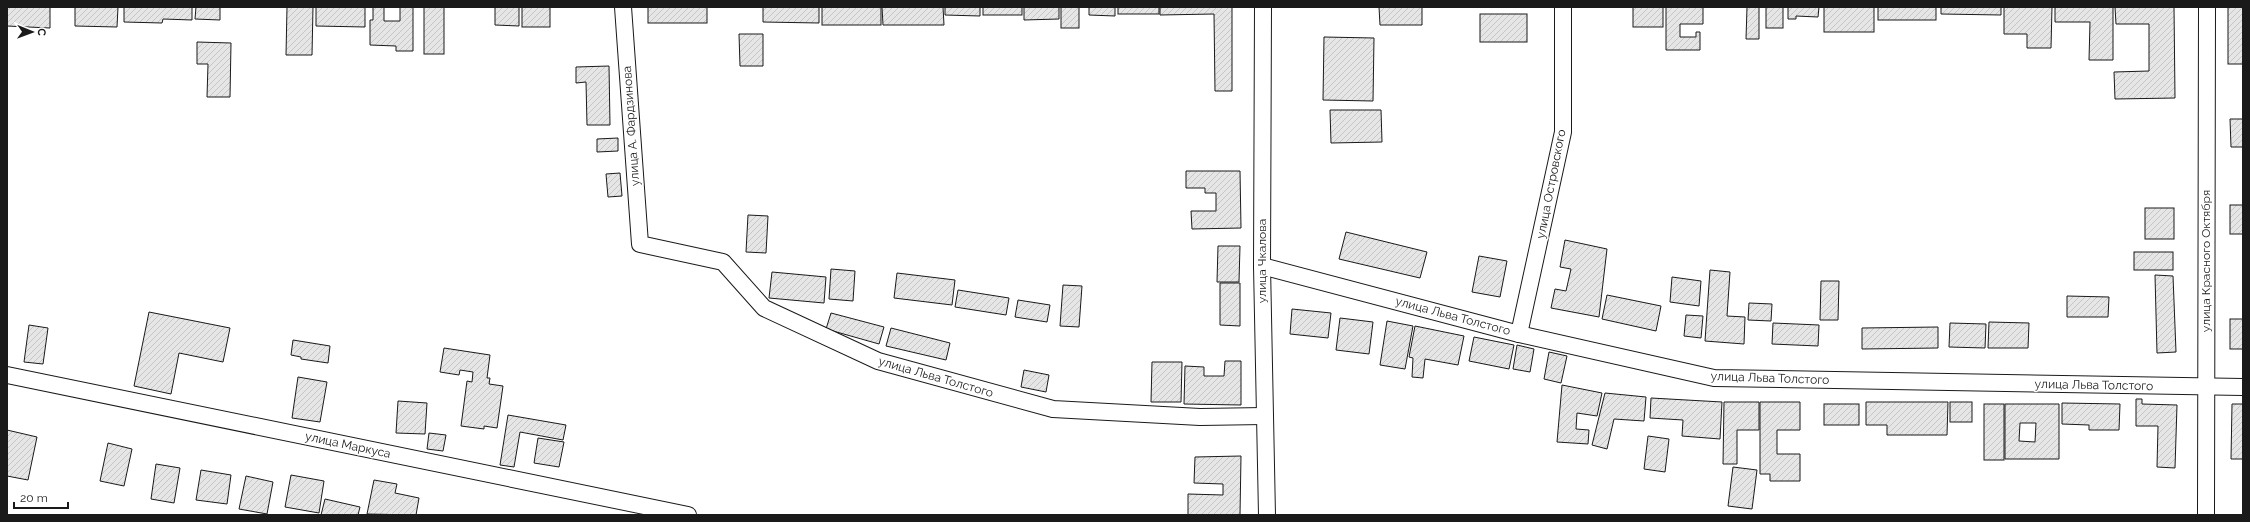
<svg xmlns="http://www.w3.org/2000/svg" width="2250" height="522" viewBox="0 0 2250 522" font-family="Raleway,sans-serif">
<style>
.building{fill:url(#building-hatch);stroke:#1a1a1a;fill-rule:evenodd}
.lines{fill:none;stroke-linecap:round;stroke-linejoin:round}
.street-casing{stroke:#1a1a1a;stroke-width:18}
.street{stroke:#fff;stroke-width:16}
.labels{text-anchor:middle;stroke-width:3;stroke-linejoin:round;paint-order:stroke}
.street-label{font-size:12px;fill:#1a1a1a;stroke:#fff}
</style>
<defs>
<pattern id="building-hatch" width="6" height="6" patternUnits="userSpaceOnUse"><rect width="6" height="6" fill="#e6e6e6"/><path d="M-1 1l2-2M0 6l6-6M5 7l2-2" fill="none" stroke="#c5c5c5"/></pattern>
</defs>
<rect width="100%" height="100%" fill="#fff"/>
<g class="building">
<path d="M7,7H50V28L7,26Z"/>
<path d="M75,7H118L117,27L75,26Z"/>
<path d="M124,7H192V20L163,19L162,23L124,22Z"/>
<path d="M196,7H220V20L195,19Z"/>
<path d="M287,7H313L312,55H286Z"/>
<path d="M316,7H365V27L316,26Z"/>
<path d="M373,7H384V21H400V7H413V51H396V46L370,45V20H373Z"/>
<rect x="424" y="7" width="20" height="47"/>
<path d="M495,7H519V26L495,25Z"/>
<rect x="522" y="7" width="28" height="20"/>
<rect x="648" y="7" width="59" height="16"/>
<path d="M763,7H819V23L763,22Z"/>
<rect x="822" y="7" width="59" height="18"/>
<path d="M882,7H943L944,25H883Z"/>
<path d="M945,7H980V16L945,15Z"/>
<rect x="983" y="7" width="39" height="8"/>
<path d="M1024,7H1059V19L1024,20Z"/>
<rect x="1061" y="7" width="18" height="21"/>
<path d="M1089,7H1115V16L1089,15Z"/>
<rect x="1118" y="7" width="41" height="7"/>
<path d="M1160,7H1232V91H1215L1214,14L1160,15Z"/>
<path d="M1379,7H1422V25H1380Z"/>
<rect x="1633" y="7" width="30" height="20"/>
<path d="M1666,7H1703V24H1680V37H1696V32H1700V50H1666Z"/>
<path d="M1747,7H1759V39H1746Z"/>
<rect x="1766" y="7" width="17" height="21"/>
<path d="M1788,7H1819L1818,17L1796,16V19H1788Z"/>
<rect x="1824" y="7" width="50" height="25"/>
<rect x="1878" y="7" width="58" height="13"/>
<path d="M1941,7H2001V15L1941,14Z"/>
<path d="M2004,7H2052L2051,48H2027V34H2004Z"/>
<path d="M2055,7H2113V60H2089L2090,22H2055Z"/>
<path d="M2115,7H2174L2175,98L2115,99L2114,72L2149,71V24H2116Z"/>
<rect x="2228" y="7" width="15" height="57"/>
<rect x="1480" y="14" width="47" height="28"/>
<path d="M739,34H763V66H740Z"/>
<path d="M1324,37L1374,38L1373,101L1323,100Z"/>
<path d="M197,42L231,43L230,97H207L208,64H197Z"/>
<path d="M609,66L610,125H587L586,82L576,83V67Z"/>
<path d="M1330,110H1381L1382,142L1331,143Z"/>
<path d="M2230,119H2243V147H2231Z"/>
<path d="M618,138V151L597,152V139Z"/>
<path d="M1186,171H1240L1241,228L1192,229L1191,211H1216V193H1205V188H1186Z"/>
<path d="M620,173L622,196L608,197L606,174Z"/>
<rect x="2230" y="205" width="13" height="29"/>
<rect x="2145" y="208" width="29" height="31"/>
<path d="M748,215L768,216L766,253L746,252Z"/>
<path d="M1346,232L1427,252L1420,278L1339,259Z"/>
<path d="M1565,240L1607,249L1599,317L1551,308L1555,289L1566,291L1571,269L1560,267Z"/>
<path d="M1218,246H1240L1239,282H1217Z"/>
<rect x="2134" y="252" width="39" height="18"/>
<path d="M1479,256L1507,261L1500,297L1472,292Z"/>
<path d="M831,269L855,271L853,301L829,299Z"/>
<path d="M1710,270L1730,272L1727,316L1745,317L1744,344L1705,341Z"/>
<path d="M772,272L826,277L824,303L769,298Z"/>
<path d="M897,273L955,280L952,305L894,298Z"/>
<path d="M2155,275L2173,276L2176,352L2157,353Z"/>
<path d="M1672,277L1701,281L1699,306L1670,302Z"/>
<path d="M1821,281H1839L1838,320H1820Z"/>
<path d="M1220,283H1240V326L1220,325Z"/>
<path d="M1063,285L1082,286L1079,327L1060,326Z"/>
<path d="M958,290L1009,298L1006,315L955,307Z"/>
<path d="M1607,295L1661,306L1656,331L1602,319Z"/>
<path d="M2067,296L2109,297L2108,317H2067Z"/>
<path d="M1018,300L1050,305L1047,322L1015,317Z"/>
<path d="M1749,303L1772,304L1771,321L1748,320Z"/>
<path d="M1292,309L1331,313L1328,338L1290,334Z"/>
<path d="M149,312L230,328L223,362L179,353L171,394L134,386Z"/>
<path d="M831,313L884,327L879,344L826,329Z"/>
<path d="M1686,315L1703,316L1701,338L1684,336Z"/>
<path d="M1340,318L1373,322L1369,354L1336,350Z"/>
<rect x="2230" y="319" width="13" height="30"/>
<path d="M1387,321L1413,326L1405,369L1380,365Z"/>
<path d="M1989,322L2029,323L2028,348H1988Z"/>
<path d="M1773,323L1819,325L1818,346L1772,344Z"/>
<path d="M1950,323L1986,324L1985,348L1949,347Z"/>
<path d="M29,325L48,328L43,364L24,362Z"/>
<path d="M1415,326L1464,336L1458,365L1425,359L1423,378L1412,377L1413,358L1409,357Z"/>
<path d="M1938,327V348L1862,349V328Z"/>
<path d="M891,328L950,343L946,360L886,346Z"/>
<path d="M1474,337L1514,345L1509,369L1469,361Z"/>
<path d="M293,340L330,346L328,363L301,359V357L291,355Z"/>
<path d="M1517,345L1534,349L1530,372L1513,369Z"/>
<path d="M444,348L490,355L487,378H490L489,384L503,386L497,428L484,426V429L461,426L467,381L472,382L473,372L460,370L459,375L440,372Z"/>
<path d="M1549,352L1567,356L1561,383L1544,379Z"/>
<path d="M1225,361H1241V405L1184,404L1185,366L1204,367V376H1224Z"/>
<path d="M1152,362H1182L1181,402H1151Z"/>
<path d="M1024,370L1049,375L1046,392L1021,387Z"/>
<path d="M298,377L327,382L320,422L292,418Z"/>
<path d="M1562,385L1602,393L1597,416L1577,413L1576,429L1589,430L1588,444L1557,442Z"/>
<path d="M1605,393L1646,397L1644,421L1614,419L1607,449L1592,445Z"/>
<path d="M1651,398L1722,402L1720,439L1682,436L1683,420L1650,418Z"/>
<path d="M2136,399H2142V404L2177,405L2175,468L2157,467L2158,426H2136Z"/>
<path d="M398,401L427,403L425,434L396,433Z"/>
<path d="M1724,402H1759V430H1737V464H1723Z"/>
<path d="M1760,402H1800V430H1777V454H1800V481H1770V474H1760Z"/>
<path d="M1866,402H1948L1947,435H1887V425H1866Z"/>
<rect x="1950" y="402" width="22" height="20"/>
<path d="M2062,403L2120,404L2119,430H2089V425L2062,424Z"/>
<rect x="1824" y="404" width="35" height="21"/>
<rect x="1984" y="404" width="20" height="56"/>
<path d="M2005,404H2059V459H2005ZM2020,423H2036L2035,442L2019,441Z"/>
<path d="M2232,404H2243V459H2231Z"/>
<path d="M508,415L566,425L563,440L520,432L514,467L500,465Z"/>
<path d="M7,430L37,437L28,480L7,476Z"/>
<path d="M429,433L446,435L443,451L427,449Z"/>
<path d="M1648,436L1669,439L1665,472L1644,469Z"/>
<path d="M538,438L564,442L559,467L534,463Z"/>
<path d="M108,443L132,449L124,486L100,481Z"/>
<path d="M1241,456L1240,515H1188V494L1223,495V484L1194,483L1195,457Z"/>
<path d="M156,464L180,468L174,503L151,499Z"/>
<path d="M1733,467L1757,470L1752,509L1728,506Z"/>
<path d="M201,470L231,475L227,504L196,500Z"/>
<path d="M291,475L324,481L319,513L285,507Z"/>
<path d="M246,476L273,482L267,514L239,509Z"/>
<path d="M374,480L397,484L395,493L419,498L416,515L367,514Z"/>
<path d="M325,499L360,507L358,515H321Z"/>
</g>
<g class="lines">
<defs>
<g id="street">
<path d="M623,7L640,244L723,262L764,308L878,361L1053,409L1200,417L1264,416"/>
<path d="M1263,7L1262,266L1267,515"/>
<path d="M1262,266L1519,334L1714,378L2243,387"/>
<path d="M1519,334L1563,132V7"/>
<path d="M7,375L688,515"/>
<path d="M2206,515L2207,7"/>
</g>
</defs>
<use href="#street" class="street-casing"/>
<use href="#street" class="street"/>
</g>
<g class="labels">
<g class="street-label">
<text transform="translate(631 126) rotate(-94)" y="4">улица А. Фардзинова</text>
<text transform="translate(1551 184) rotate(-79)" y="4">улица Островского</text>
<text transform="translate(1262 261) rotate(-90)" y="4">улица Чкалова</text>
<text transform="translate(2206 261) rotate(-90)" y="4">улица Красного Октября</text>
<text transform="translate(1453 316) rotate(15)" y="4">улица Льва Толстого</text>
<text transform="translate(936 377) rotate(16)" y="4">улица Льва Толстого</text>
<text transform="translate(1770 378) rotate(2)" y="4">улица Льва Толстого</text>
<text transform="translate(2094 385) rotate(1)" y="4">улица Льва Толстого</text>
<text transform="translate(348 445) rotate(12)" y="4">улица Маркуса</text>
</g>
</g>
<rect width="2250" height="522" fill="none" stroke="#1a1a1a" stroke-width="16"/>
<g transform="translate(32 32) rotate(91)" stroke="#ffffff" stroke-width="3" paint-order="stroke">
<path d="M0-3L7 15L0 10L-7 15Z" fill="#1a1a1a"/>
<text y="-6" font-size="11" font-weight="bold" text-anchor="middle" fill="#1a1a1a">С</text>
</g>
<path d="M14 502v6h54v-6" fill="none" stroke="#1a1a1a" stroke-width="2"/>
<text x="20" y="502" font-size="12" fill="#1a1a1a" stroke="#ffffff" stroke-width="3" paint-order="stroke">20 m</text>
</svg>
